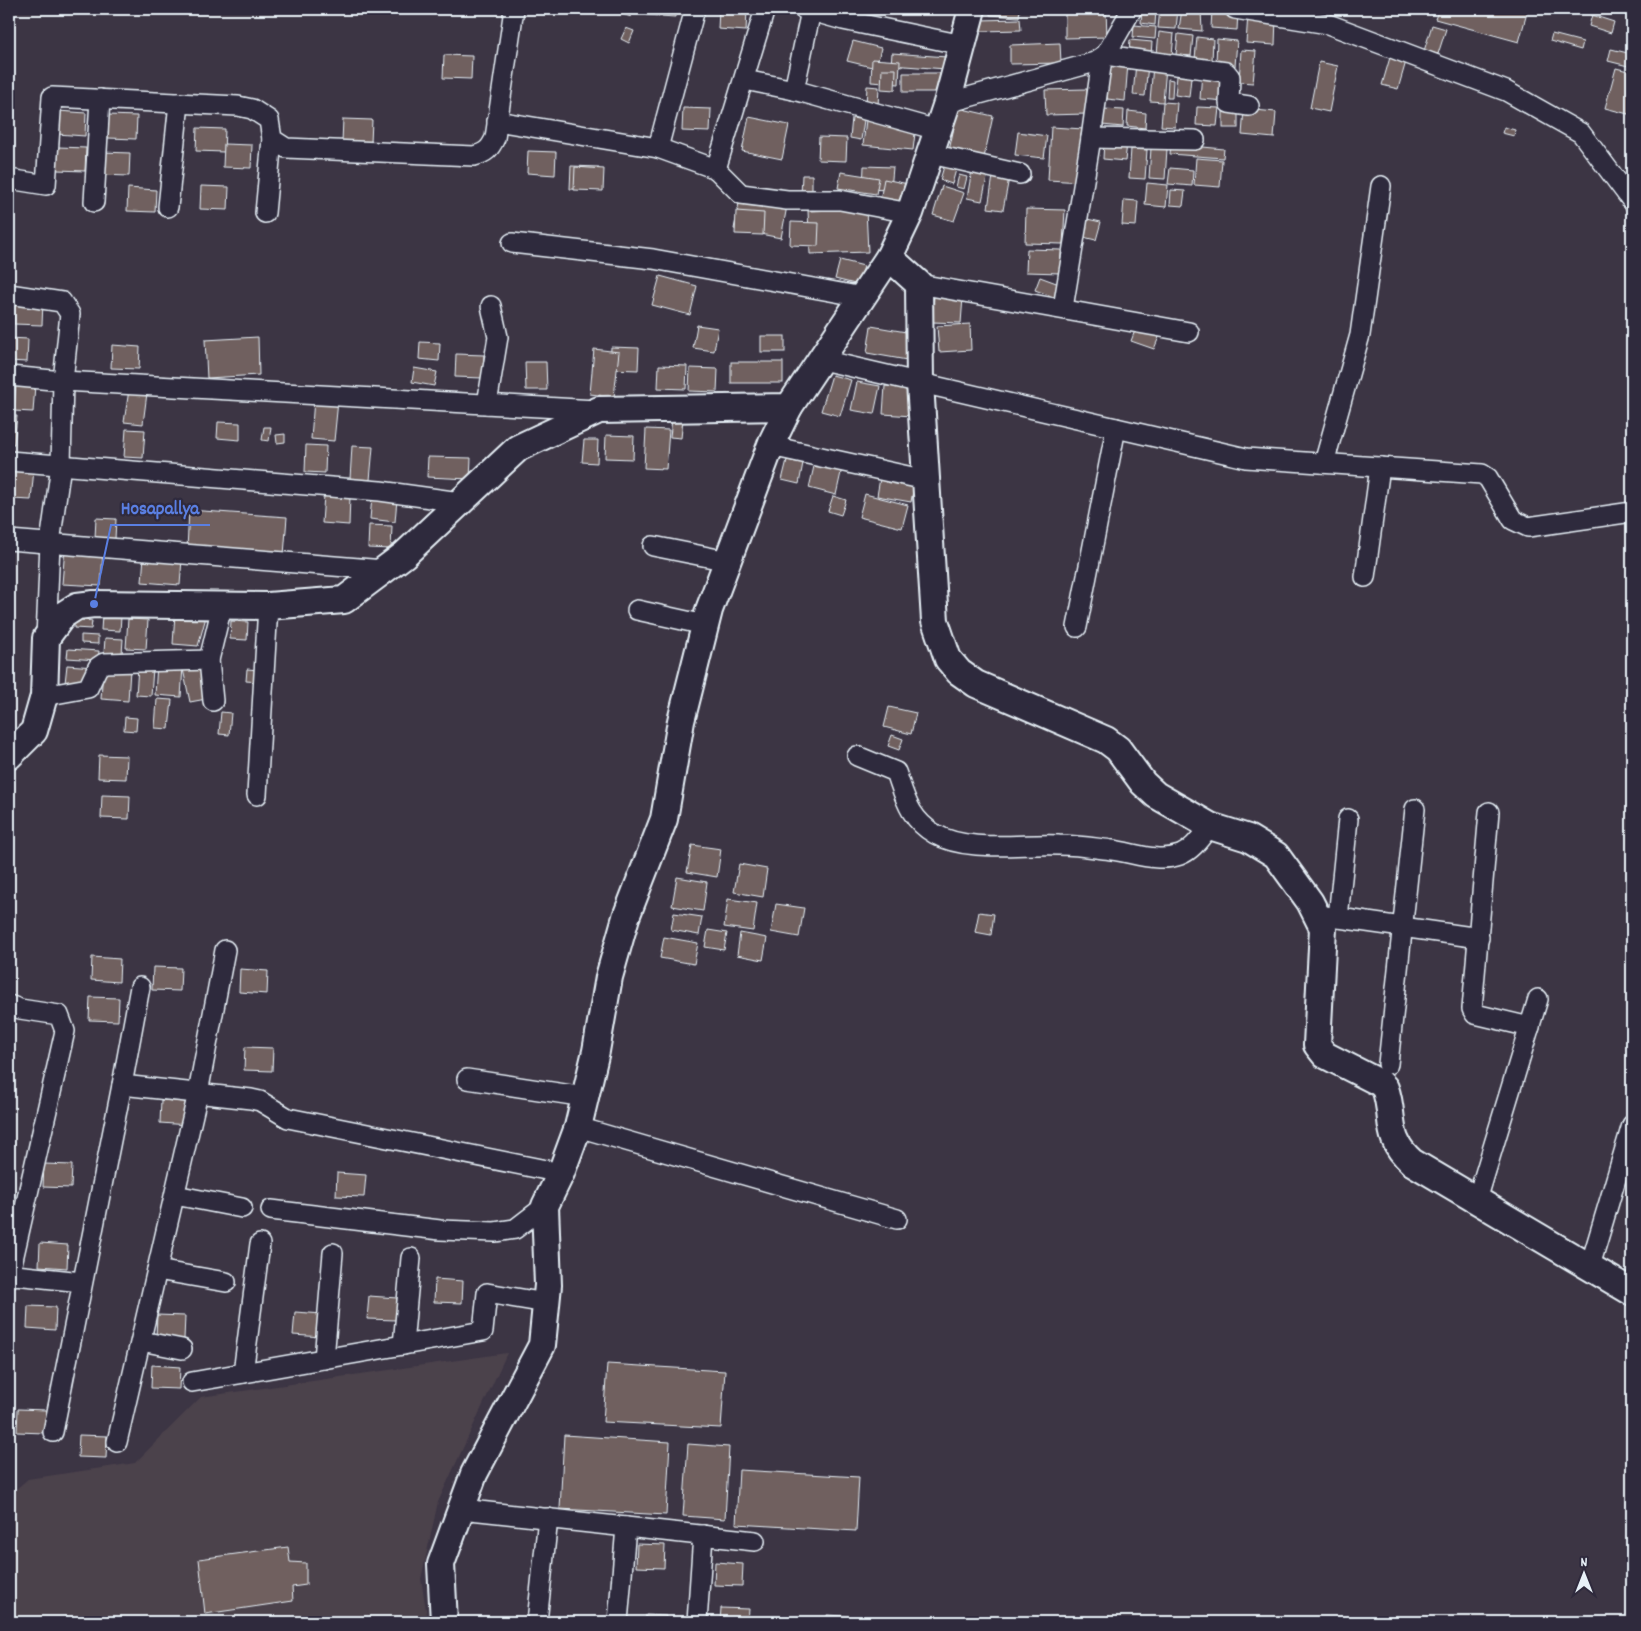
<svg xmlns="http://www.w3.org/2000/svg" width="1641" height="1631" viewBox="0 0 1641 1631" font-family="Dekko,sans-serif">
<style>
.built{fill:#4c424c}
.building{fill:#70615e;stroke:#e8f1f8}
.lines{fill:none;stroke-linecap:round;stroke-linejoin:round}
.street-casing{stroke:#e8f1f8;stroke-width:22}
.secondary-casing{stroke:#e8f1f8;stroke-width:30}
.street{stroke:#2f2a3d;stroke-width:19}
.secondary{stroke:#2f2a3d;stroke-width:26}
.leader{fill:none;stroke:#5a7fe2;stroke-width:2}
.callout-dot{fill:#5a7fe2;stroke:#2f2a3d;stroke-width:2}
.callout-label{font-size:19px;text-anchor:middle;font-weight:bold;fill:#5a7fe2;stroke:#2f2a3d;stroke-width:4.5;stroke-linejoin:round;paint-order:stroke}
</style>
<rect width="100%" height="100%" fill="#3c3544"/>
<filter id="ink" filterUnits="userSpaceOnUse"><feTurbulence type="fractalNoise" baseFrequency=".02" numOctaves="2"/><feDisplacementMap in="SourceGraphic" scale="10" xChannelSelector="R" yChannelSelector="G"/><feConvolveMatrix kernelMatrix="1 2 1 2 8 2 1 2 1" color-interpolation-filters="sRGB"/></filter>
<g filter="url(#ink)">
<path class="built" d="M507,1353L438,1502L421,1579L428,1622H9V1495L28,1479L135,1463L201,1397Z"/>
<g class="building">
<path d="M608,9H633L631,17Z"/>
<path d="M647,9H675V17L646,15Z"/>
<path d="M719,9H747L746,31L718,29Z"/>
<path d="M990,9H1020L1019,17L990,15Z"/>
<path d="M1142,9H1156L1155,25L1141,23Z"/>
<path d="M1160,9H1178L1176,29L1158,28Z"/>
<path d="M1182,9L1201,10L1202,31L1179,29Z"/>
<path d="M1439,9H1528L1519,42L1435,19Z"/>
<path d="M1106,10L1107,37L1065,38V11Z"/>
<path d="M1212,10L1238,11L1237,30L1211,28Z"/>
<path d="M1248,14L1276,17L1275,45L1246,43Z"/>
<path d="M1592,15L1614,22L1611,33L1589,26Z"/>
<path d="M1020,19L1021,30L980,31V20Z"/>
<path d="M1134,25L1156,27L1155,39L1133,37Z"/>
<path d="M1432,25L1446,29L1438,54L1424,51Z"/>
<path d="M626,28L634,31L629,43L621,39Z"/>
<path d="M1159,32L1174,34L1172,55L1157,54Z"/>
<path d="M1178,34L1193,36L1191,56L1176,55Z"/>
<path d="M1552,34L1583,42L1581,50L1550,41Z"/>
<path d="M1197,37L1213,39L1212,61L1195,59Z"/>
<path d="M1217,39L1237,41L1235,66L1216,64Z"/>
<path d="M1130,40L1152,42L1151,55L1129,53Z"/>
<path d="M853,41L881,48L876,68L847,61Z"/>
<path d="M1060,43L1061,63L1010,64V45Z"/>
<path d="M1611,49L1632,54V67L1608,61Z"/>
<path d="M1241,50L1256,51L1253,83L1239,82Z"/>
<path d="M892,53L947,57L946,69L891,65Z"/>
<path d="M1391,54L1407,58L1398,89L1382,85Z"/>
<path d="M444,55L472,56L471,79L443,78Z"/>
<path d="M872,59L900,61L899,84L871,82Z"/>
<path d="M1110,62L1128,63L1125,101L1107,99Z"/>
<path d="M1319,62L1338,66L1329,112L1310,108Z"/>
<path d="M1136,63L1148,64L1145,96L1133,95Z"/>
<path d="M1153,65L1166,67L1163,102L1150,101Z"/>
<path d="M1178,67L1192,68L1189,97L1175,95Z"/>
<path d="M1616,68L1632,72V115L1605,108Z"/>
<path d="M882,69H896L895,90L881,89Z"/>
<path d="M1202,72L1228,74L1226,101L1200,99Z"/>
<path d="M903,73H943L944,92H903Z"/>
<path d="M1168,79L1173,80L1172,98H1167Z"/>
<path d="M867,86L879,87L878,106H866Z"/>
<path d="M1087,89V114L1046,115L1045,90Z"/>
<path d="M1163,102L1177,103L1175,127L1161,126Z"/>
<path d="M1197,107L1219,108L1217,126L1196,125Z"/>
<path d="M683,108L711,109L710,132L682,131Z"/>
<path d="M958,108L993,116L984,158L949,151Z"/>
<path d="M1103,109L1124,110L1123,127L1102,125Z"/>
<rect x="1223" y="109" width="15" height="19"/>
<path d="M1244,109L1276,112L1274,138L1242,135Z"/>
<path d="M58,111L86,113L85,136L57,134Z"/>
<path d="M1128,111L1146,113L1145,128L1127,126Z"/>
<path d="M108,115L137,116L136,139L108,138Z"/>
<path d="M749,117L789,125L782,159L742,151Z"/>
<path d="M852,118L864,120L861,140L850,138Z"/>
<path d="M343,119L372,120L371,143L342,142Z"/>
<path d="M866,120L916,125L913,150L863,145Z"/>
<path d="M1051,127L1084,129L1081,182L1048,180Z"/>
<path d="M1504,127L1515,130L1514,136L1502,133Z"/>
<path d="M197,128L225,129L224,152L196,151Z"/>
<path d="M1018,132L1047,136L1044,158L1015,155Z"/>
<path d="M819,137L847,138L846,161L818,160Z"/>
<path d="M1104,141L1127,143L1125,161L1103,159Z"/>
<path d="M224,144L252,145L251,168L223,167Z"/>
<path d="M1171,144L1224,149L1223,158L1170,154Z"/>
<path d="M58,147L86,148L85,171L57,170Z"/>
<path d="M1151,148L1167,149L1165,179L1149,178Z"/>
<path d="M1131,149L1147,150L1145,179L1129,178Z"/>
<path d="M528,151L556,152L555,175L527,173Z"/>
<path d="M102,152L130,153L129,176L101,175Z"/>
<path d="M1196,158L1222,160L1220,187L1194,185Z"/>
<path d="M945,163L957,166L952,184L940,180Z"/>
<path d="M571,166L599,167L598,190L570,189Z"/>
<path d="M864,166L893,167L891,190L863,189Z"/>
<path d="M575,167L604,169L603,191L574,190Z"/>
<path d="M1170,168L1193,170L1192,186L1168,184Z"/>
<path d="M972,170L988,173L982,201L967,198Z"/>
<path d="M841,172L879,178L876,194L838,188Z"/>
<path d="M802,175H812V195H801Z"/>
<path d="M959,175L967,177L964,189L956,187Z"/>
<path d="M993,176L1009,178L1003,210L988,208Z"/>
<path d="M884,179L908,184L904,204L880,200Z"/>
<path d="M1147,183L1168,185L1166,207L1145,205Z"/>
<path d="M201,186L229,187L228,210L200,209Z"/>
<path d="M942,186L964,193L954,221L933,215Z"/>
<path d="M128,188L156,190L155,212L127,211Z"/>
<path d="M1171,190L1185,191L1183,206L1170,205Z"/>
<path d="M740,198L787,206L781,238L734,229Z"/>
<path d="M1124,200L1138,201L1136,226L1122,225Z"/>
<path d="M866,209L868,252L810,254L808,211Z"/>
<path d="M1026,209L1065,210L1063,244L1025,243Z"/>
<path d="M736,211L764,213L763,235L735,234Z"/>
<path d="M1087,219L1101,222L1096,240L1083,237Z"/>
<path d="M791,222L819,223L818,246L790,245Z"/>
<path d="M1027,249L1061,250V273L1026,272Z"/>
<path d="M840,260L864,266L859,285L835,279Z"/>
<path d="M660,276L697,286L690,315L652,305Z"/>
<path d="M1040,277L1059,284L1054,297L1035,290Z"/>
<path d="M934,295L963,297L961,323L932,322Z"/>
<path d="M14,301L43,302L42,325L14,324Z"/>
<path d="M970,324L971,350L939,352L937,326Z"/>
<path d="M697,325L718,328L714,351L693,348Z"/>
<path d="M871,326L912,333L907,360L867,353Z"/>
<path d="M1136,328L1159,337L1154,349L1131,341Z"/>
<rect x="761" y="336" width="24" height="16"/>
<path d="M258,337L259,375L207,378L205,340Z"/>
<path d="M9,338L28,339L27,362L9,361Z"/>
<path d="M420,342L440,343L439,361L419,359Z"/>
<path d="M112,345L140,347L139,369L111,368Z"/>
<path d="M611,347L639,348L638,370L610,369Z"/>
<path d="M594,349L619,352L614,397L590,394Z"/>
<path d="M456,354L484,355L483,378L455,377Z"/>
<path d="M525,362H546L547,390H526Z"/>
<rect x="731" y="362" width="52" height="21"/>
<path d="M659,365L687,366L686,389L658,388Z"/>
<path d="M414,368L437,372L434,386L412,382Z"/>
<path d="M690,368L718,369L717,392L689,391Z"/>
<path d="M832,375L851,380L840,416L821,411Z"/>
<path d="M857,382L880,386L874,414L851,410Z"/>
<path d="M16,383L35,385L33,412L14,411Z"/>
<path d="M885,386L914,388L912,416L883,414Z"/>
<path d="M129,390L147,393L143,424L124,422Z"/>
<path d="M314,399L338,401L334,441L311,439Z"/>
<path d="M9,416H17L14,444H9Z"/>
<path d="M672,419H683L681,438L670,437Z"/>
<path d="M218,422L240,423V440L217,438Z"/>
<path d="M264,427H271L269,441L262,440Z"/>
<path d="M126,429L145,430L143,458L124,457Z"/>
<path d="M646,429L669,430L666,469L644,468Z"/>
<path d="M285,434V442L277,443L276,435Z"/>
<path d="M606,435L634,436L633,459L605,458Z"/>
<path d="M584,440H598L597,463L582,462Z"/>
<path d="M306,445L326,446L325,473L305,472Z"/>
<path d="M352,446L373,447L370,480L350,479Z"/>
<path d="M428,457L471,458L470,479L427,477Z"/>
<path d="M787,460L803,463L799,484L782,480Z"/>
<path d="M815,462L842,468L836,495L809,488Z"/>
<path d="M14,468L34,469L31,500L11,499Z"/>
<path d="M881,472L915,479L911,502L877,496Z"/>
<path d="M865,494L908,505L902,528L859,517Z"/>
<path d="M324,495L350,496L349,525L322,523Z"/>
<path d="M833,496L846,500L841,515L828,511Z"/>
<path d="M372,497L397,499L395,522L370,519Z"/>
<path d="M189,510L287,517L284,555L187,549Z"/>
<path d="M96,518L116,519L115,539L95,538Z"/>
<path d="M369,525L392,526L391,549L368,548Z"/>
<path d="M65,548L103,551L101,586L62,584Z"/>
<path d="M144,556L182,559L180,585L142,582Z"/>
<path d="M175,614L206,617L198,646L173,644Z"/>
<path d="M102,616L121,617L120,631L101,630Z"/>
<path d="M74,619L92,621L91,629L74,628Z"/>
<path d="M128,619L148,620L146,649L126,648Z"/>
<path d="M231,621L248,622L247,640L230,639Z"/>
<path d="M81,635L98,636V644L81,643Z"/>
<path d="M105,638L123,639L122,654L104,653Z"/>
<path d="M68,649L99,651L98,660L67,658Z"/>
<path d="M157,664L183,666L181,697L155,695Z"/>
<path d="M67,665L94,667L86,683H65Z"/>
<path d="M200,666L206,699L190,702L183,669Z"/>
<path d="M138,667L153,668L151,696L136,695Z"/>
<path d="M103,668L130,669L128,701L101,699Z"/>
<path d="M247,669L259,670V682L246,681Z"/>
<path d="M157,699L172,700L169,729L155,728Z"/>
<path d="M889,707L916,713L911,734L884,727Z"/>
<path d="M221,712L231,713L229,735L219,734Z"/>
<path d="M125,717L137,718L136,731L124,730Z"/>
<path d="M892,735L903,739L899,750L888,746Z"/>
<path d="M99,755L127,756L126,779L98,778Z"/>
<path d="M102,795L130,796L129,819L101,818Z"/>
<path d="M692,845L721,849L717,877L687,872Z"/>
<path d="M739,864L767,869L763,897L734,892Z"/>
<path d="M677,877L707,882L703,911L672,906Z"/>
<path d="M728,899L757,903L753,931L724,927Z"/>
<path d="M776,904L804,908L799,937L771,932Z"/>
<path d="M979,912L994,914L991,935L975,932Z"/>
<path d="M674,913L702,917L699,935L671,930Z"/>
<path d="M708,930L727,933L724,950L705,947Z"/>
<path d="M740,933L767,938L763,960L737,955Z"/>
<path d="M664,937L698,943L694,964L660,958Z"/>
<path d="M92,957L120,959L119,982L91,980Z"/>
<path d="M153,967L181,968L180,991L152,990Z"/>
<path d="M240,969L268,971L267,994L239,992Z"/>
<path d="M90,997L119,998L118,1021L89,1020Z"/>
<path d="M245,1047L273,1048L272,1071L244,1070Z"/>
<path d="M161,1100L189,1102L188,1125L160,1123Z"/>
<path d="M44,1164L72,1165L71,1188L43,1187Z"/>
<path d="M337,1173L366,1175L364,1197L336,1196Z"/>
<path d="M40,1243L68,1245L67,1268L39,1266Z"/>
<path d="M435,1279L463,1281L462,1303L434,1302Z"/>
<path d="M369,1296L397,1298L396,1320L367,1319Z"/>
<path d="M28,1306L56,1307L55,1330L27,1328Z"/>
<path d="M295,1312L323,1314L322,1337L293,1335Z"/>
<path d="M157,1315L185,1316L184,1339L156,1338Z"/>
<path d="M607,1364L725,1371L721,1428L603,1422Z"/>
<path d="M152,1365L180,1367L179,1389L151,1388Z"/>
<path d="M18,1409L46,1410L45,1433L17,1432Z"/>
<path d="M79,1435L107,1436L106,1458L78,1457Z"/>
<path d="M564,1435L670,1442L666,1515L560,1509Z"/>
<path d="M688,1444L729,1447L725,1519L683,1516Z"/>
<path d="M739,1470L859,1477L856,1531L736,1524Z"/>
<path d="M637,1544L665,1545L664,1568L636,1567Z"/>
<path d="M288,1547L290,1562L306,1563V1585L292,1587L293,1601L205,1614L199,1559Z"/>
<path d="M715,1562L743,1564L742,1586L714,1585Z"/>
<path d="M721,1608L749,1609L748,1622H720Z"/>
<path d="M646,1615L666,1616L665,1622H645Z"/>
<path d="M827,1615L912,1620V1622H827Z"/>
</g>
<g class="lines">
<defs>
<g id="street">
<path d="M804,9L843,20L963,45"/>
<path d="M1235,9L1328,24L1506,91L1581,133L1632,201"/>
<path d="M1105,55L1226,72L1230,77L1229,103L1249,106"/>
<path d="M745,80L794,90L937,130"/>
<path d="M794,90L811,11"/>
<path d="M947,103L1095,62L1106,54L1132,9"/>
<path d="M497,121L658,148L695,9"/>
<path d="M1091,138L1195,140"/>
<path d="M658,148L716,169L765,9"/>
<path d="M931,154L1020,174"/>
<path d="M716,169L741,194L787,200H840L910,213"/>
<path d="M9,179L46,185L52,97L238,106L252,109L269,120L272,139L286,148L474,156C486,153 490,149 495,138L514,9"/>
<path d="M94,202L100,99"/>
<path d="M168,207L179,103"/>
<path d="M265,213L272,139"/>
<path d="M512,243L653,259L863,297"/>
<path d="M919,284L1189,332"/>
<path d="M9,294L62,302L70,314L63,381L61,465L50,543L46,638"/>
<path d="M1063,308L1091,138L1102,59"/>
<path d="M822,360L1246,458L1482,474L1488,478L1513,520L1528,527L1632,512"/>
<path d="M9,376L63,381L596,410"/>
<path d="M487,404L498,337L491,306"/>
<path d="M771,446L926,480"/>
<path d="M9,461L380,491L460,502"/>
<path d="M1324,463L1360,335L1381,186"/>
<path d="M9,540L384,570"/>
<path d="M653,546L728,561"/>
<path d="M1365,577L1380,467"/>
<path d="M637,610L705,625"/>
<path d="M1077,627L1116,428"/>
<path d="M209,660L213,701"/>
<path d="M44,696L88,688L98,667L104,663L209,660L222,606"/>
<path d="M857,756L896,772C905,797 909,819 935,834C968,853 1022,843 1059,845C1077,845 1095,848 1112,850C1135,853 1157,863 1180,855C1193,850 1201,837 1210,826"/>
<path d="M257,795L268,606"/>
<path d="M1489,812L1472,1009L1475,1014L1530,1027"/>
<path d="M1318,915L1479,938"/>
<path d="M1338,918L1348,819"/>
<path d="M9,1005L20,1009L59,1015L65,1031L9,1277"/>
<path d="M1388,1064L1415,809"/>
<path d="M467,1079L585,1097"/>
<path d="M122,1085L251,1099L260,1101L288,1118L561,1173"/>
<path d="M578,1127L897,1219"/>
<path d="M175,1195L242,1208"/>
<path d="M1477,1200L1538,999"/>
<path d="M271,1210L440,1230L495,1232L515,1229L545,1206"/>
<path d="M1590,1266L1632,1125"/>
<path d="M157,1270L226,1282"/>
<path d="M9,1278L15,1275L82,1282"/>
<path d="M141,1341L182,1349"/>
<path d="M403,1345L411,1258"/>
<path d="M324,1359L333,1253"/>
<path d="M243,1373L260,1244"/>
<path d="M192,1382L483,1331L487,1293L546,1303"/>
<path d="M53,1432L122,1085L140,987"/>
<path d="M117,1442L198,1093L225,950"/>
<path d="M461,1509L755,1541"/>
<path d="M537,1622L548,1518"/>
<path d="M618,1622L626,1527"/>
<path d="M697,1622L703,1535"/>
</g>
<g id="secondary">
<path d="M889,257L919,284L920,383L935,621L948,659L959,672L976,684L1106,740L1118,749L1143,783L1156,795L1210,826L1248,838L1276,855L1310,902L1323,928L1317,1045L1325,1055L1380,1083L1385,1088C1396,1119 1383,1136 1412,1162L1632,1292"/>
<path d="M9,756L34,731L44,696L46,638L63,615L77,606L94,604L268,606L344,600L404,555L518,448L599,410L789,407L889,257L910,213L947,103L972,9"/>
<path d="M444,1622L441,1564L474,1474L542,1345L548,1285L545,1206L561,1173L578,1127L596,1051L609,977L626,917L664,819L681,721L709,610L772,442L789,407"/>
</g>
</defs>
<use href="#street" class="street-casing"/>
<use href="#secondary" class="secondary-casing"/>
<use href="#street" class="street"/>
<use href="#secondary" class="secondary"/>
</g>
</g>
<path class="leader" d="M94 604L111 525H210"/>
<circle class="callout-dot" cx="94" cy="604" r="5"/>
<g class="callout-label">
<text x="160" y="514">Hosapallya</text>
</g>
<rect width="1641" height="1631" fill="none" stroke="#2f2a3d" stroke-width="30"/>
<rect x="15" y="15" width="1611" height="1601" fill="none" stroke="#e8f1f8" stroke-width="2" filter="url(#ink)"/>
<g transform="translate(1584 1574)" stroke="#2f2a3d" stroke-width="4" paint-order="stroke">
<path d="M0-4L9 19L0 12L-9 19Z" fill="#e8f1f8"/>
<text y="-8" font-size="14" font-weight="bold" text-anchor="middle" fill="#e8f1f8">N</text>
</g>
</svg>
